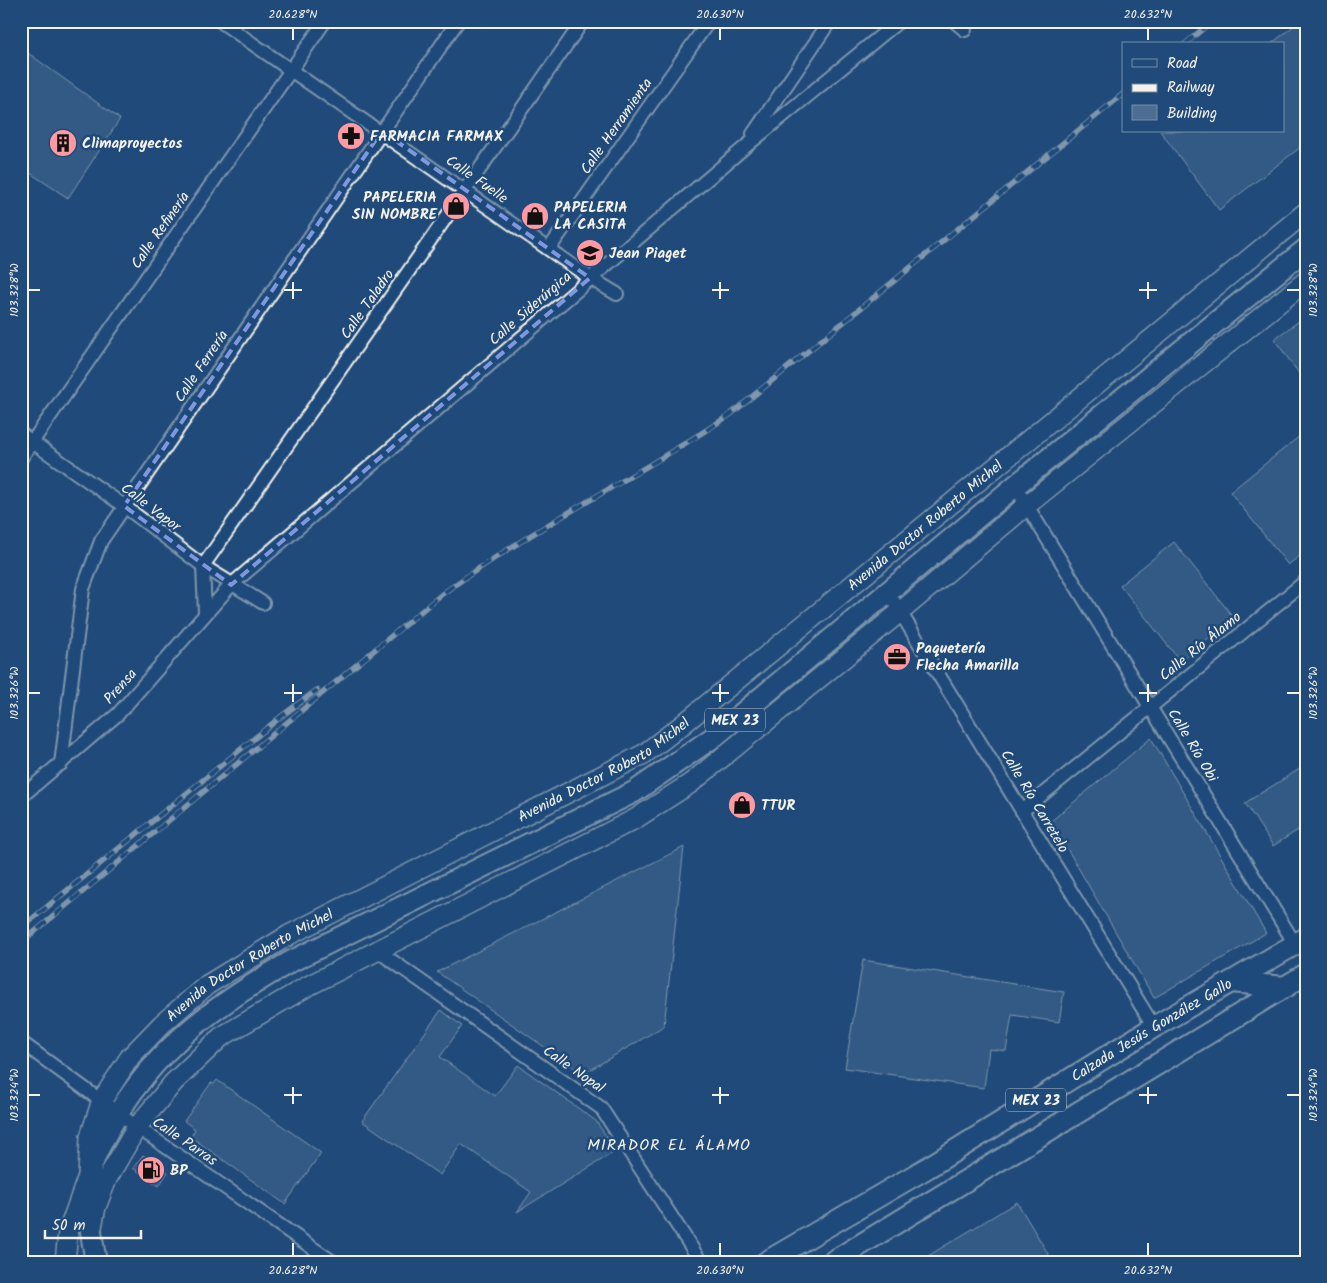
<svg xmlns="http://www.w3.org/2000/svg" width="1327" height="1283" viewBox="0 0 1327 1283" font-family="Kalam,sans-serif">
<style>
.building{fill:#4d6e92;stroke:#f4f1e8}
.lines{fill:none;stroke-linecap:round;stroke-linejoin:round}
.minor-casing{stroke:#f4f1e8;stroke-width:16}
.secondary-casing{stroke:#f4f1e8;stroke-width:22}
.primary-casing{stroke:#f4f1e8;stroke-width:24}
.minor{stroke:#1f4a7a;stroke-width:12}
.secondary{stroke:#1f4a7a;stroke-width:19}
.primary{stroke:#1f4a7a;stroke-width:20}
.rail-casing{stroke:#f4f1e8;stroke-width:5.5}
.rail{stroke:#1f4a7a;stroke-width:4;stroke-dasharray:11;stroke-linecap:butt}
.marked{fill:none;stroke:#7e97df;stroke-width:4;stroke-dasharray:10 6;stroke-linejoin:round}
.ticks{fill:none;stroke:#f4f1e8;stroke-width:2}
.labels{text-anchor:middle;stroke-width:5;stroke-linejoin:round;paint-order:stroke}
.shield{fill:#1f4a7a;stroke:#b4bfc7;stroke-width:1}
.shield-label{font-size:14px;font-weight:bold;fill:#f4f1e8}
.street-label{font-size:15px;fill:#f4f1e8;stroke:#1f4a7a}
.poi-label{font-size:15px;font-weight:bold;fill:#f4f1e8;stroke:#1f4a7a;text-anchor:start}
.neighbourhood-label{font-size:16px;letter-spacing:1px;fill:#f4f1e8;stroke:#1f4a7a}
.neatline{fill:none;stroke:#f4f1e8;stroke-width:2}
.ticks-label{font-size:12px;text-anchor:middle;fill:#f4f1e8}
</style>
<rect width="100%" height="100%" fill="#1f4a7a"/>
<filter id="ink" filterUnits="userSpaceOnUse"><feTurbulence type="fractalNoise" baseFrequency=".02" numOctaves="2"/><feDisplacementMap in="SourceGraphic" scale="10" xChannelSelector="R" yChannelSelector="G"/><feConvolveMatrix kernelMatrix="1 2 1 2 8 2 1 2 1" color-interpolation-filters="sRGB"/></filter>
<g filter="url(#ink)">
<g class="building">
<path d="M1300,21H1306V143L1219,210L1160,131H1283V44H1271Z"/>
<path d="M21,48L120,119L68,198L21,167Z"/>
<path d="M1306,316V383L1274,339Z"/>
<path d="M1306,431V551L1288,565L1230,492Z"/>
<path d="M1174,542L1234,618L1180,661L1120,585Z"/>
<path d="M1151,738L1266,933L1154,998L1051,821Z"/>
<path d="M1306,765V825L1273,846L1245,803Z"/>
<path d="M684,847L664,1026L583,1074L437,972Z"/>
<path d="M863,960L1064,992L1059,1022L1012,1015L1006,1051L989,1049L984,1088L845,1068Z"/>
<path d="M441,1010L462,1026L440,1057L495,1096L518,1065L596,1121L616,1151L517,1212L531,1192L461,1144L440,1175L362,1121Z"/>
<path d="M217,1080L321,1153L285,1204L191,1137L195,1129L184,1121L211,1083L214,1084Z"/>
<path d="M143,1155L168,1172L159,1186L133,1168Z"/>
<path d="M1017,1202L1053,1262H918Z"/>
</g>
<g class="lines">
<defs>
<g id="minor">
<path d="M220,21L590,278L617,294"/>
<path d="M954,21L965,30"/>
<path d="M753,134L830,21"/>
<path d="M549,249L709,21"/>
<path d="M21,434L124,506L203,566L263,603"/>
<path d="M21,458L325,21"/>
<path d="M1015,486L1295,944"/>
<path d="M888,592L1154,1027"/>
<path d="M205,613L203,566L583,21"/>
<path d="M61,764L83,589L101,541L458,21"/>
<path d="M21,797L118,714L231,585L745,147L899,21"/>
<path d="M1022,811L1306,581"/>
<path d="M378,951L601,1108L701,1262"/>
<path d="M21,1042L137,1127L333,1262"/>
</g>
<g id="secondary">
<path d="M92,1227L96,1207L107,1179L137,1127L173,1083L221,1037L306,987L635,819L691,783L900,612L1027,505L1306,281"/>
<path id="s1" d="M65,1262L68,1232L88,1176L90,1137L102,1100L130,1057L162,1024L207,985L289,935L644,754L682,725L1306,212"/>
</g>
<g id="primary">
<path d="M1231,982L1286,987"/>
<path d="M96,1262C92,1240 84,1195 89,1175C93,1158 102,1141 111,1126C153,1049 215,1005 290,962L634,792L715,736L1015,486L1306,249"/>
<path id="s2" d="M766,1262L927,1168L1154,1027L1306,938"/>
<path d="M832,1262L1306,974"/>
</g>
</defs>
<use href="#minor" class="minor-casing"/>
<use href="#secondary" class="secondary-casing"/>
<use href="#primary" class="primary-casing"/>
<use href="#minor" class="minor"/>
<use href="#secondary" class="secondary"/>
<use href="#primary" class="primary"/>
<defs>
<g id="rail">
<path d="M1185,44L1212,21"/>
<path d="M21,928L283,715L317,690"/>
<path d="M21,943L442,594C534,527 637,477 731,414L1123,94"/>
</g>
</defs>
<use href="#rail" class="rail-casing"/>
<use href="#rail" class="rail"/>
</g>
</g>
<path d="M0 0H1327V1283H0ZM382,131L590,278L231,585L124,506Z" fill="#1f4a7a" fill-opacity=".55" fill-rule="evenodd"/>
<path class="marked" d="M382,131L590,278L231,585L124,506Z"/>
<path class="ticks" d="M293,28V40M720,28V40M1148,28V40M293,282V299M720,282V299M1148,282V299M28,290H40M284,290H302M712,290H729M1139,290H1157M1287,290H1300M293,684V702M720,684V702M1148,684V702M28,693H40M284,693H302M712,693H729M1139,693H1157M1287,693H1300M293,1087V1104M720,1087V1104M1148,1087V1104M28,1095H40M284,1095H302M712,1095H729M1139,1095H1157M1287,1095H1300M293,1243V1256M720,1243V1256M1148,1243V1256"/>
<defs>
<symbol id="pharmacy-disc" viewBox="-11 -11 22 22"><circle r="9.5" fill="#ff9aa2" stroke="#1f4a7a"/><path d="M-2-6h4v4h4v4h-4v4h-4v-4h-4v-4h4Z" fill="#111"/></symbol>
<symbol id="building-disc" viewBox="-11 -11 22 22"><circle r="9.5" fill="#ff9aa2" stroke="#1f4a7a"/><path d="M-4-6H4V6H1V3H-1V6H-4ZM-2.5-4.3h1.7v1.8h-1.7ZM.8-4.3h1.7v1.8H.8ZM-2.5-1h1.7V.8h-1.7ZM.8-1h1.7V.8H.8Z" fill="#111"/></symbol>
<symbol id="shop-disc" viewBox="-11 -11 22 22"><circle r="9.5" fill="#ff9aa2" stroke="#1f4a7a"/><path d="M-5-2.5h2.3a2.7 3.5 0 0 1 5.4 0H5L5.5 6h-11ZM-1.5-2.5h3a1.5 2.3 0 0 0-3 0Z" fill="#111"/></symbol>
<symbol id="school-disc" viewBox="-11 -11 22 22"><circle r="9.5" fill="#ff9aa2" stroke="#1f4a7a"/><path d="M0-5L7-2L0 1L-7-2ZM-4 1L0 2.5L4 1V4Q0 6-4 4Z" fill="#111"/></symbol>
<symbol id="office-disc" viewBox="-11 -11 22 22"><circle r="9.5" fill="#ff9aa2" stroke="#1f4a7a"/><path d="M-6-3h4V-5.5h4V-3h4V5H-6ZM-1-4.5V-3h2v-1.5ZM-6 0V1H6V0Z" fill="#111"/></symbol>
<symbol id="fuel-disc" viewBox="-11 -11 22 22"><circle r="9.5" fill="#ff9aa2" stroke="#1f4a7a"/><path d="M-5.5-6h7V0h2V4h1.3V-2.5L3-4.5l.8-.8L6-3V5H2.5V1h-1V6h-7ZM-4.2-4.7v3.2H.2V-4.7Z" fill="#111"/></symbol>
</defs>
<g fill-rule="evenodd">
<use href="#pharmacy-disc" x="335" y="120" width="32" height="32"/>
<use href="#building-disc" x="47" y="127" width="32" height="32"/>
<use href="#shop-disc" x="440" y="190" width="32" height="32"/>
<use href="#shop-disc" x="519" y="200" width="32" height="32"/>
<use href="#school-disc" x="574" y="237" width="32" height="32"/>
<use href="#office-disc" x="881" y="641" width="32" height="32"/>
<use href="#shop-disc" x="726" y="789" width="32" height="32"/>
<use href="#fuel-disc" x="135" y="1154" width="32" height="32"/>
</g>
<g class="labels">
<g class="shield">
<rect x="705" y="708.5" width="60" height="23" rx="4"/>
<rect x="1006" y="1088.5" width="60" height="23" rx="4"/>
</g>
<g class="shield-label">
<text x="735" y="725">MEX 23</text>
<text x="1036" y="1105">MEX 23</text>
</g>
<g class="street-label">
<text transform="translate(616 126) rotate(-55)" y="5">Calle Herramienta</text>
<text transform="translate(477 179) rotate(35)" y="5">Calle Fuelle</text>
<text transform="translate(160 230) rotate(-55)" y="5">Calle Refinería</text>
<text transform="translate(367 304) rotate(-55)" y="5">Calle Taladro</text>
<text transform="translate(530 308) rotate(-41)" y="5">Calle Siderúrgica</text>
<text transform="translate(201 366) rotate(-56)" y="5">Calle Ferrería</text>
<text transform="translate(151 507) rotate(37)" y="5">Calle Vapor</text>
<text dy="5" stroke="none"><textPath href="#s1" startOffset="1181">Avenida Doctor Roberto Michel</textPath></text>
<text transform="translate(1200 646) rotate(-39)" y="5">Calle Río Álamo</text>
<text transform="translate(120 686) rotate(-48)" y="5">Prensa</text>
<text transform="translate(1193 745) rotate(59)" y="5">Calle Río Obi</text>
<text dy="5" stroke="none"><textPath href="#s1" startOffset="776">Avenida Doctor Roberto Michel</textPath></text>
<text transform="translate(1035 801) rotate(59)" y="5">Calle Río Carretelo</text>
<text dy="5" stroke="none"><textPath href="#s1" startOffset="371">Avenida Doctor Roberto Michel</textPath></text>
<text dy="5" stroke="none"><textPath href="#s2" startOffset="450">Calzada Jesús González Gallo</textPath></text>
<text transform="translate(574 1069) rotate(35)" y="5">Calle Nopal</text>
<text transform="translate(185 1141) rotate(34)" y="5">Calle Parras</text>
</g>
<g class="poi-label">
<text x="370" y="141">FARMACIA FARMAX</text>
<text x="82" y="148">Climaproyectos</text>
<text x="437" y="202" text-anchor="end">PAPELERIA<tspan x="437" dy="17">SIN NOMBRE</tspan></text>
<text x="554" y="212">PAPELERIA<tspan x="554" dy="17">LA CASITA</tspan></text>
<text x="609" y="258">Jean Piaget</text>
<text x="916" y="653">Paquetería<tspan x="916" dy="17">Flecha Amarilla</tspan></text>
<text x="761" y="810">TTUR</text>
<text x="170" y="1175">BP</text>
</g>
<g class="neighbourhood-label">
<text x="669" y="1150">MIRADOR EL ÁLAMO</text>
</g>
</g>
<rect width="1327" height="1283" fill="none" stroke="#1f4a7a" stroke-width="55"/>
<rect x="1122" y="42" width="162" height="90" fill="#1f4a7a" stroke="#748da6"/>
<rect x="1132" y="59" width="25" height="8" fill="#1f4a7a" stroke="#748da6"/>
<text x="1167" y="68" font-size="15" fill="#f4f1e8">Road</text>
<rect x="1132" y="84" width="25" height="8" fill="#f4f1e8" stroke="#748da6"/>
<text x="1167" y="92" font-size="15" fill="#f4f1e8">Railway</text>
<rect x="1132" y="105" width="25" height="15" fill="#4d6e92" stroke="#748da6"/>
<text x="1167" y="118" font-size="15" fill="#f4f1e8">Building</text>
<path d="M45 1230v8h96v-8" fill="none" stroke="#f4f1e8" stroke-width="2.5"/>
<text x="52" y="1230" font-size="15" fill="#f4f1e8" stroke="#1f4a7a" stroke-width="4" paint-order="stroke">50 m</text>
<rect x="28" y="28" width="1272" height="1228" class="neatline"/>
<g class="ticks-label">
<text x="293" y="18">20.628°N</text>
<text x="720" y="18">20.630°N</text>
<text x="1148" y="18">20.632°N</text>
<text transform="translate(1313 290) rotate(-90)" y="4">103.328°W</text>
<text transform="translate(14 290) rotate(-90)" y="4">103.328°W</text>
<text transform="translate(1313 693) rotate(-90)" y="4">103.326°W</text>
<text transform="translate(14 693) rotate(-90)" y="4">103.326°W</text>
<text transform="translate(1313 1095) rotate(-90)" y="4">103.324°W</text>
<text transform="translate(14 1095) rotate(-90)" y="4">103.324°W</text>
<text x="293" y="1274">20.628°N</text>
<text x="720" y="1274">20.630°N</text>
<text x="1148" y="1274">20.632°N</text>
</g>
</svg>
